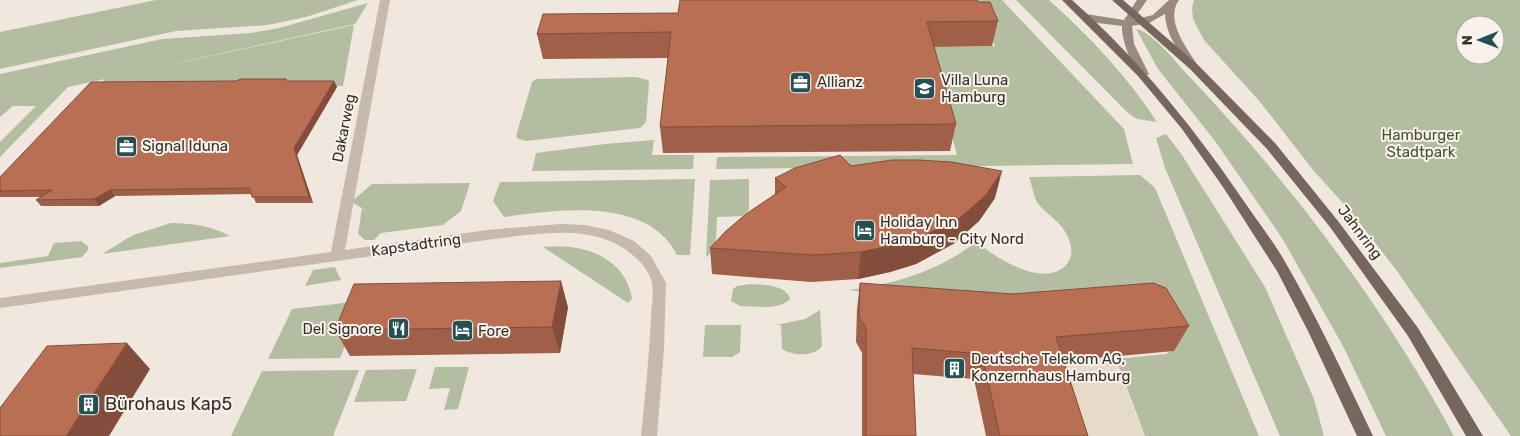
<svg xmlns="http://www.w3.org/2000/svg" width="1520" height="436" viewBox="0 0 1520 436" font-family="Rubik,sans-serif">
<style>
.green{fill:#b3bea0;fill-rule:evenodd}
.plaza{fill:#e6dac8}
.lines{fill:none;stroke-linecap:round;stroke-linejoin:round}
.minor{fill:#c7b9ac;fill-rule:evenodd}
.secondary{fill:#9b897d;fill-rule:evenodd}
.primary{fill:#76665d;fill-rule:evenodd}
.wall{fill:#9f5f48}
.shaded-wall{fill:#824e3b}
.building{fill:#b96f54;stroke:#824e3b}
.labels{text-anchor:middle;stroke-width:4;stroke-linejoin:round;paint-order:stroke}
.poi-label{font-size:15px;fill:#362e2a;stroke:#f8f2eb;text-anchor:start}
.street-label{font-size:15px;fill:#362e2a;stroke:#f8f2eb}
.park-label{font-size:15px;fill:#455230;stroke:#f8f2eb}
.near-poi-label{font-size:18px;fill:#362e2a;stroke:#f8f2eb;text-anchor:start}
</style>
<rect width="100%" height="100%" fill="#f0e8df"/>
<g class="green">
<path d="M156,0H358L306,17L268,25L176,31L0,69V32Z"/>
<path d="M932,0H1002L1124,129L1133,164L716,169L717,157L957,155L927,47L995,46L986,25Z"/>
<path d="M1016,0H1049C1089,36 1128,77 1157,122L1137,119L1128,113Z"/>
<path d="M1194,0H1520V436H1511L1397,271L1352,213L1313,170L1261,103L1204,40L1193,19L1192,8ZM1465,25H1495V55H1465Z"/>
<path d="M368,3L355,24L114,77L354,25L343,86L98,88L105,79L68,87L0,157V142L36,106H13L0,117V74L162,39L251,33L279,28Z"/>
<path d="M1136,29C1150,30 1176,62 1186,73C1289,181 1383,305 1454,436H1386L1343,346L1282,238L1215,141L1158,69Z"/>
<path d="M636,77L648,80L649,83L646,122L640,128L526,141L518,139L516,136L532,82L536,79Z"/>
<path d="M1166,134L1182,155L1265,287L1314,399L1324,436H1280L1165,168L1156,138Z"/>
<path d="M654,140L652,155H694L693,169L532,171L536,153L605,144Z"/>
<path d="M1140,175L1155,188L1259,436H1145L1116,359L1166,354L1171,351L888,295L849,290C895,284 939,271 976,242C995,257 1043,289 1066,265C1072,258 1073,249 1069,240C1064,224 1050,217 1039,205C1034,199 1032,185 1029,177Z"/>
<path d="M695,179L690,255H677C647,196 558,210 504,217L493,201L500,182Z"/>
<path d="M749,179V210L743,216L717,217C716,230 719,248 706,257L710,180Z"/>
<path d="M470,183L461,211L443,225L381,233L374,240H365L358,234L362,208L351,202L372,184Z"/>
<path d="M171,223C192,223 211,226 230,236L102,254L133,235Z"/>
<path d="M81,241L88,246V250L82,257L0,268V263L48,256L54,243Z"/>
<path d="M543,247C582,243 625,256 632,299L628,303Z"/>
<path d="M335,267L341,280L305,286L313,270Z"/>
<path d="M750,284C762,285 786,284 790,299C778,311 755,306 740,306L731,301L733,289L737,286Z"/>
<path d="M395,297L360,310L340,358L268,359L292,309Z"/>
<path d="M820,310L822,346C814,357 793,356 782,349L781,325H776L805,319Z"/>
<path d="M705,325H741L740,352L732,357H703Z"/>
<path d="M435,367H469L458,409L444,410L450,388L429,389Z"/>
<path d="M417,369L406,401L354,402L366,370Z"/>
<path d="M359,370L333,436H231L262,371Z"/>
</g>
<path class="plaza" d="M1114,357L1144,436H1068L1046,362Z"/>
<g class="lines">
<path class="minor" d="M380,0H390L345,250L487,230L560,224L585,225L609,230L634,241L651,256L666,283L664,349L657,436H641C645,397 649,358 651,318C651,307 654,294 652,284C651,275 643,264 636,258C597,221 537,234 487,240L0,308V298L331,252Z"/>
<path class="secondary" d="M1137,0H1147L1133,20L1153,15L1169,0H1179C1164,20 1188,50 1199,67L1198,69H1190C1179,52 1166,35 1165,14L1149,23L1132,26L1134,44L1149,74L1144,77C1133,74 1121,38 1122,26L1098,23L1081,17L1086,14L1124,20Z"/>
<g class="primary">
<path d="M1062,0H1072C1142,62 1198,133 1250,210C1262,227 1274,243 1284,260C1317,317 1345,377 1373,436H1357L1308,331L1277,271L1223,187L1182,129L1138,76Z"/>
<path d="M1112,0H1123L1198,65L1275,143L1338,221L1418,328L1483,436H1466L1408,336L1330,227L1267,149L1190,69Z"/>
</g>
</g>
<g class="wall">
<path d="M978,2L998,21L992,46L934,47L956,124L950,151L663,153L660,127L668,58L543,59L537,34L678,13Z"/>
<path d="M287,81H334L337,87L297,155L313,203H256L252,194L115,196L99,206H41L36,200L41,197H0V177Z"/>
<path d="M851,166L995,198L979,221L953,244L916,264L890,272L858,279L811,282L712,274L710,248L775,194V178Z"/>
<path d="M860,283L1189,326L1174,351L1064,361L1088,436H986L974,379L913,374L916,436H862V353L856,342L857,309Z"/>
<path d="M568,307L560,353L350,356L335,330Z"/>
</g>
<g class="shaded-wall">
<path d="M334,81L337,87L297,155L313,203L309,197L294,148Z"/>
<path d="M1002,171L995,198L979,221L953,244L916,264L890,272L858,279L861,252Z"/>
<path d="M110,190L115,196L99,206L94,199Z"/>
<path d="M561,281L568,307L560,353L552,327Z"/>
<path d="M127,343L150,369L109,436H66Z"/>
</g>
<g class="building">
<path d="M680,0H977L978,2H990L998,21L927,22L956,124L660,127L671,32L537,34L543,14L678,13Z"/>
<path d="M241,79H286L287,81H334L294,148L309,197H252L250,188L110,190L94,199L36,200L52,190L0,191V177L91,82L236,81Z"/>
<path d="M840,155L851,166L892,160H919L951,162L1002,171L986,195L960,218L921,237L894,245L861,252L813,255L710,248L726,231L746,214L786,187L775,178L795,168Z"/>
<path d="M561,281L552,327L335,330L354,284Z"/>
<path d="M860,283L1013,294L1153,283L1166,288L1189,326L1056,337L1088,436H1000L982,354L912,348L916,436H866V328L859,317Z"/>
<path d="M127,343L66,436H0V408L47,346Z"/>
</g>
<defs>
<symbol id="office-square" viewBox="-11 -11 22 22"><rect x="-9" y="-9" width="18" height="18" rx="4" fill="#244f53" stroke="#f8f2eb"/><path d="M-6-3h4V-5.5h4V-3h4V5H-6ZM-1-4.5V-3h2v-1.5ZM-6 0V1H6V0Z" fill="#fff"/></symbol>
<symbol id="school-square" viewBox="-11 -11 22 22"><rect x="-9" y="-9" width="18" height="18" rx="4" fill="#244f53" stroke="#f8f2eb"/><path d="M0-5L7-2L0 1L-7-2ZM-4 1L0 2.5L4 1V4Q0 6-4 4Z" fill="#fff"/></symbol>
<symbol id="hotel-square" viewBox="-11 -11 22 22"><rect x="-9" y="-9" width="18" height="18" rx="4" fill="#244f53" stroke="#f8f2eb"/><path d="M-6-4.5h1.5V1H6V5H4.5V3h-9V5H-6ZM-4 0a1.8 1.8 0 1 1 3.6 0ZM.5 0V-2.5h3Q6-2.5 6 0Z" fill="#fff"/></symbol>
<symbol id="restaurant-square" viewBox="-11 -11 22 22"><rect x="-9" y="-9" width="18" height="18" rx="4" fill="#244f53" stroke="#f8f2eb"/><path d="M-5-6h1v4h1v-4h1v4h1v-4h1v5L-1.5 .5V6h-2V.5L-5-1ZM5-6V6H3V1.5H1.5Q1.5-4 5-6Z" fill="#fff"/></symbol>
<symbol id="building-square" viewBox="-11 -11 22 22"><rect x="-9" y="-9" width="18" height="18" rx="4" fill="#244f53" stroke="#f8f2eb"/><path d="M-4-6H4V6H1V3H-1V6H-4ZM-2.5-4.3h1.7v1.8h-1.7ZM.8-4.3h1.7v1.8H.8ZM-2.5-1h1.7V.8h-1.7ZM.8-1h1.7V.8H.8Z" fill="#fff"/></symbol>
</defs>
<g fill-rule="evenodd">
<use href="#office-square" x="788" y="70" width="25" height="25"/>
<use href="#school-square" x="912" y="76" width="25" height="25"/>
<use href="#office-square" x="114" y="134" width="25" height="25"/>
<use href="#hotel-square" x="852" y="218" width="25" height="25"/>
<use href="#restaurant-square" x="386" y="316" width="25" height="25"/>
<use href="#hotel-square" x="450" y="318" width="25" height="25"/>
<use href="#building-square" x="942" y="356" width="25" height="25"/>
<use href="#building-square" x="76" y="392" width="25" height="25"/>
</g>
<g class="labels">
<g class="poi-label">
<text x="941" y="85">Villa Luna<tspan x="941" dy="17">Hamburg</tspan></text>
<text x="817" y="87">Allianz</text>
<text x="142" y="151">Signal Iduna</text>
<text x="880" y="227">Holiday Inn<tspan x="880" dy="17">Hamburg - City Nord</tspan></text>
<text x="382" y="334" text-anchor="end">Del Signore</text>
<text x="478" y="336">Fore</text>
<text x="971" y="364">Deutsche Telekom AG,<tspan x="971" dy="17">Konzernhaus Hamburg</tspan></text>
</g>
<g class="street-label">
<text transform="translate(344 128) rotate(-79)" y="5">Dakarweg</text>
<text transform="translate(1360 232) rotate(53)" y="5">Jahnring</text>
<text transform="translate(416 245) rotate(-8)" y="5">Kapstadtring</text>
</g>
<g class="park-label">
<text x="1421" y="140">Hamburger<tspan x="1421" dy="17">Stadtpark</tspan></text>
</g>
<g class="near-poi-label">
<text x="105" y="410">Bürohaus Kap5</text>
</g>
</g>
<g transform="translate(1480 40) rotate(269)"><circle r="24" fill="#f8f2eb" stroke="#aaa49e"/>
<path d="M0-4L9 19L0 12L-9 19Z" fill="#244f53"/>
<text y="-8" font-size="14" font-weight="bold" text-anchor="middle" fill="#362e2a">N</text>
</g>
</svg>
